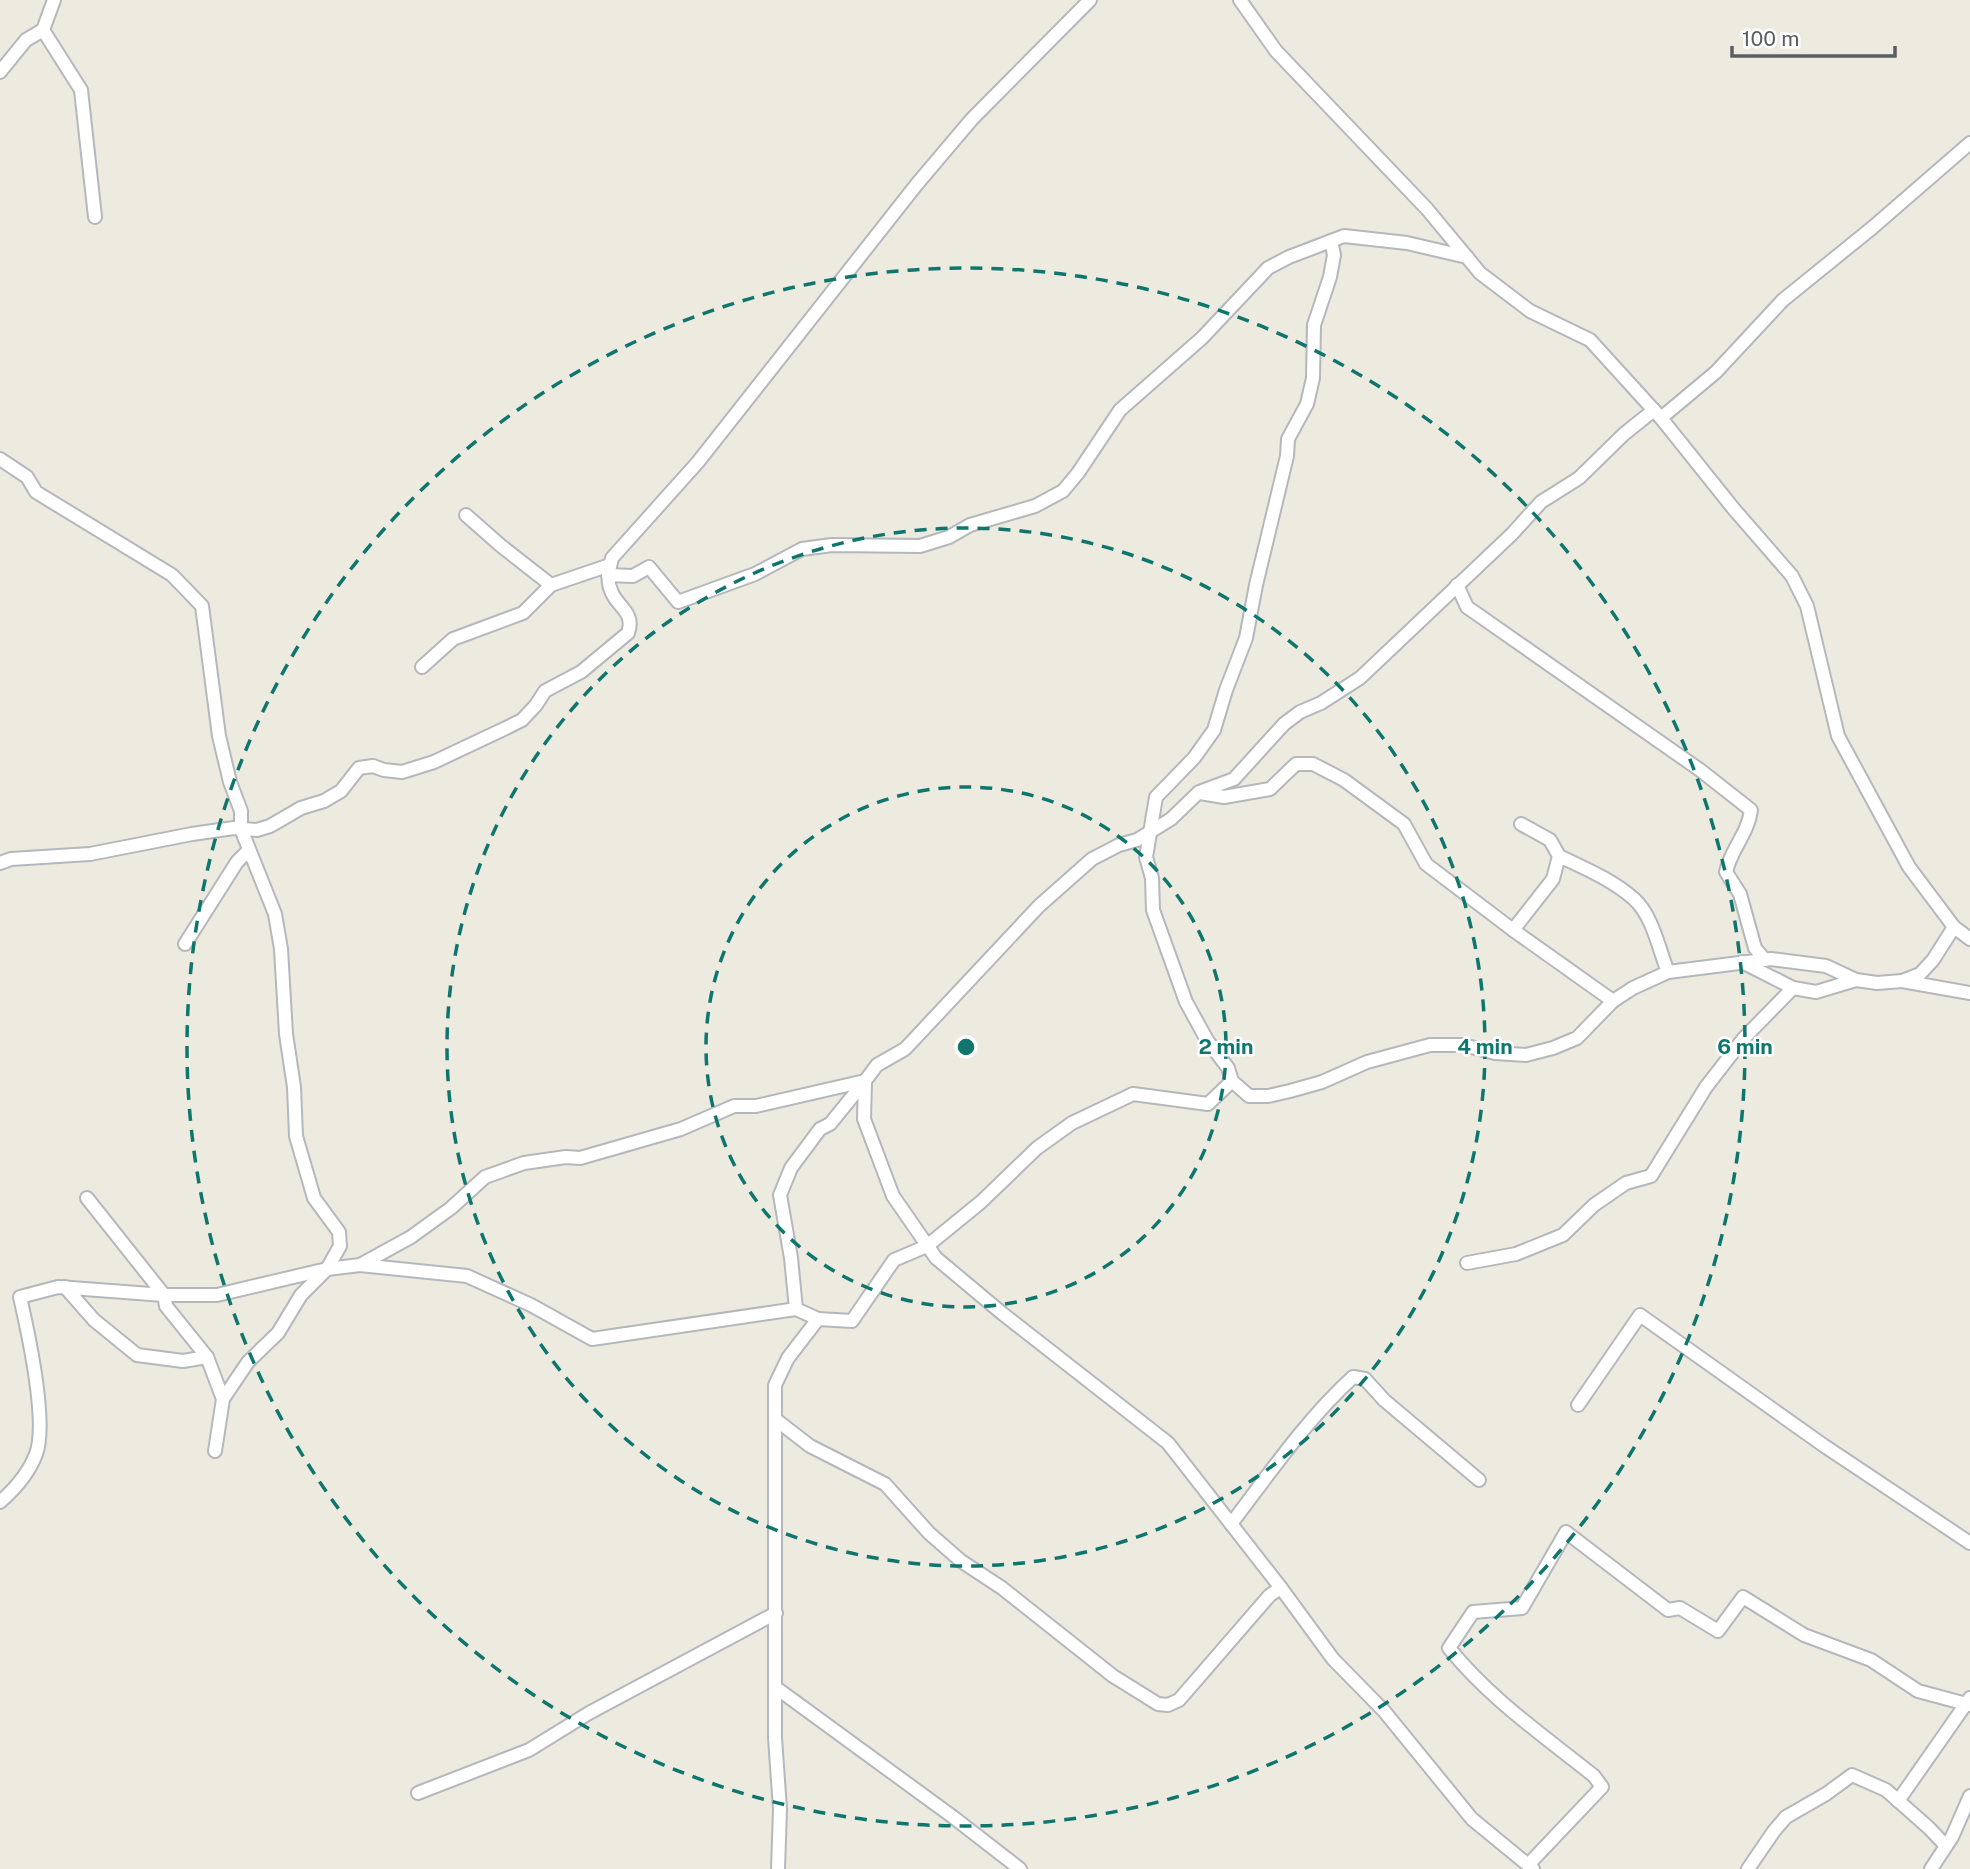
<svg xmlns="http://www.w3.org/2000/svg" width="1970" height="1869" viewBox="0 0 1970 1869" font-family="'Public Sans',sans-serif">
<style>
.lines{fill:none;stroke-linecap:round;stroke-linejoin:round}
.street-casing{stroke:#b4b8bc;stroke-width:16}
.street{stroke:#fff;stroke-width:12}
.ring{fill:none;stroke:#0f766e;stroke-width:3.5;stroke-dasharray:12 9}
.centre{fill:#0f766e;stroke:#fff;stroke-width:3.5}
.ring-label{font-size:21px;text-anchor:middle;font-weight:bold;fill:#0f766e;stroke:#fff;stroke-width:5;stroke-linejoin:round;paint-order:stroke}
</style>
<rect width="100%" height="100%" fill="#edeae0"/>
<g class="lines">
<defs>
<g id="street">
<path d="M54,0L43,30L81,90L95,217"/>
<path d="M1240,0L1276,51L1427,209L1480,273L1530,311L1590,340L1661,418L1733,508L1792,576L1807,606L1838,736L1909,867L1954,927L1970,939"/>
<path d="M0,72L26,40L43,30"/>
<path d="M1331,241L1334,255L1330,277L1314,325L1313,378L1307,404L1288,439L1287,456L1256,585L1246,638L1226,690L1214,730L1194,758L1156,797L1146,857L1152,878L1153,910L1186,1002L1207,1040L1228,1068L1232,1081L1249,1096H1268L1290,1091L1322,1082L1367,1062L1430,1045H1463L1495,1053L1526,1055L1553,1048L1577,1038L1613,1001L1633,988L1668,972L1771,959L1826,966L1856,980L1877,983L1902,981L1920,974L1933,960L1954,927"/>
<path d="M1661,418L1716,372L1783,300L1872,228L1970,143"/>
<path d="M0,459L27,477L36,492L172,575L202,606L219,736L230,782L241,811V829L275,914L281,949L286,1034L294,1087L296,1136L314,1198L339,1232L340,1246L327,1269L301,1295L278,1333L248,1362L223,1399L215,1451"/>
<path d="M466,515L500,545L551,585"/>
<path d="M608,575L633,576L649,567L678,602L755,574L802,549L832,545L920,546L949,537L970,525L1035,506L1063,491L1078,473L1120,410L1202,338L1268,268L1289,257L1344,236L1407,243L1467,257"/>
<path d="M1457,585L1467,607L1700,770L1751,810C1748,834 1731,849 1726,872L1740,894L1755,948L1765,960"/>
<path d="M422,667L453,639L523,613L551,585L610,565"/>
<path d="M1200,793L1224,797L1270,789L1296,764H1313L1344,780L1404,824L1426,864L1513,930"/>
<path d="M1521,824L1550,840L1559,856L1553,879L1513,930L1613,1001"/>
<path d="M1559,856C1584,868 1613,880 1634,899C1653,916 1659,950 1668,972"/>
<path d="M0,863L11,859L90,854L192,834L234,828L257,830L270,826L301,808L324,801L341,791L359,768L373,766L384,770L402,772L434,762L506,728L522,720L536,705L545,691L581,672L628,633C635,613 619,608 612,593C606,581 609,570 612,558L698,462L917,184L972,119L1090,0"/>
<path d="M185,944L237,862L248,851"/>
<path d="M1742,962L1793,988L1816,992L1856,980"/>
<path d="M1902,981L1970,993"/>
<path d="M87,1198L164,1295L166,1306L207,1357L223,1399"/>
<path d="M1467,1263L1516,1254L1563,1235L1594,1205L1626,1183L1651,1176L1706,1087L1744,1038L1793,988"/>
<path d="M360,1265L411,1237L451,1208L485,1177L524,1163L566,1157L580,1158L681,1129L734,1106H756L865,1081"/>
<path d="M65,1287L94,1320L137,1355L183,1361L207,1357"/>
<path d="M796,1309L791,1258L780,1195L791,1168L820,1129L830,1124L865,1081"/>
<path d="M818,1319L852,1321L894,1260L927,1246L981,1202L1037,1148L1072,1123L1133,1094L1208,1104L1232,1081"/>
<path d="M1578,1405L1640,1315L1823,1445L1970,1543"/>
<path d="M0,1502C15,1489 29,1473 36,1454C48,1422 28,1332 20,1297L58,1287L164,1295H217L327,1269L360,1265L467,1276L531,1305L592,1339L796,1309L818,1319L788,1358L775,1385V1419"/>
<path d="M1231,1524C1269,1474 1306,1420 1353,1377L1365,1379L1384,1400L1479,1480"/>
<path d="M775,1687L953,1817L1020,1869"/>
<path d="M418,1793L529,1750L589,1713L776,1613"/>
<path d="M1898,1801L1970,1698"/>
<path d="M1528,1865L1602,1787L1594,1776C1544,1736 1489,1698 1449,1648L1473,1612L1522,1608L1566,1532L1668,1610L1680,1608L1718,1631L1743,1597L1804,1635L1871,1660L1918,1691L1970,1705"/>
<path d="M778,1869L780,1809L775,1738V1419L810,1446L885,1484L929,1533L961,1561L1002,1588L1113,1676L1158,1704L1168,1705L1179,1700L1270,1595L1281,1588"/>
<path d="M1533,1869L1472,1819L1384,1711L1333,1659L1281,1588L1168,1443L1003,1314L936,1258L893,1196L864,1119L865,1081L877,1065L905,1049L1039,906L1092,859L1119,845L1137,840L1171,819L1199,792L1234,779L1284,724L1300,712L1321,703L1360,678L1512,534L1541,502L1579,478L1624,434L1654,410"/>
<path d="M1748,1869L1774,1831L1786,1817L1826,1794L1852,1775L1886,1790L1929,1828L1946,1846"/>
<path d="M1931,1869L1952,1837L1970,1796"/>
</g>
</defs>
<use href="#street" class="street-casing"/>
<use href="#street" class="street"/>
</g>
<g class="ring">
<circle cx="966" cy="1047" r="260"/>
<circle cx="966" cy="1047" r="519"/>
<circle cx="966" cy="1047" r="779"/>
</g>
<circle cx="966" cy="1047" r="10" class="centre"/>
<g class="ring-label">
<text x="1226" y="1054">2 min</text>
<text x="1485" y="1054">4 min</text>
<text x="1745" y="1054">6 min</text>
</g>
<path d="M1732 46v10h163v-10" fill="none" stroke="#595e63" stroke-width="3.5"/>
<text x="1742" y="46" font-size="21" fill="#595e63" stroke="#ffffff" stroke-width="5" paint-order="stroke">100 m</text>
</svg>
